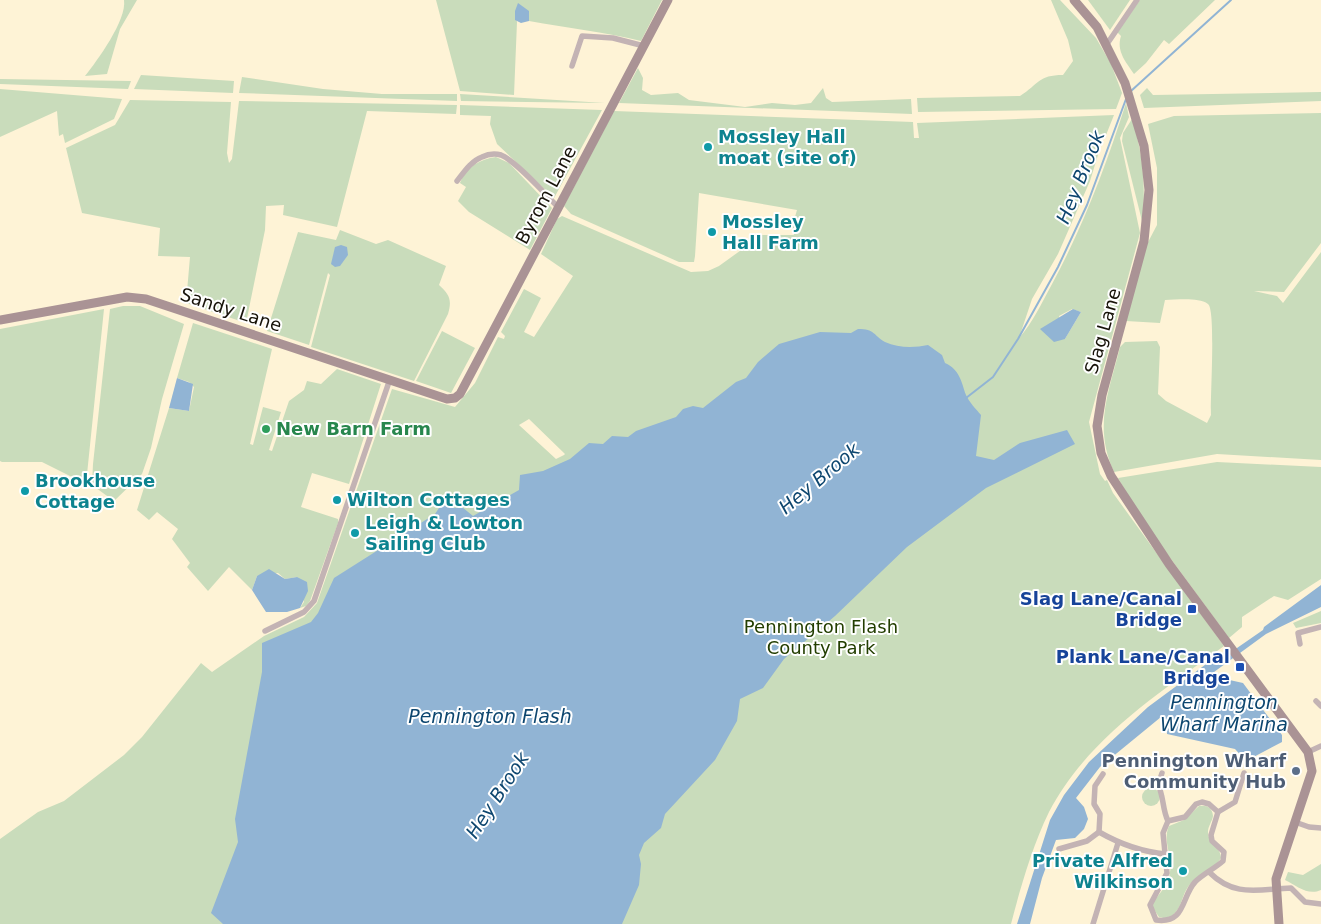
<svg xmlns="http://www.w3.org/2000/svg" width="1321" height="924" viewBox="0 0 1321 924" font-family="'DejaVu Sans',sans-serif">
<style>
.green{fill:#c9dcbb;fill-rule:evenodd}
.water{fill:#91b4d4}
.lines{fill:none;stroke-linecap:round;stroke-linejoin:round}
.stream{stroke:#91b4d4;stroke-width:2}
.street{stroke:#c3b3b4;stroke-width:5.5}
.secondary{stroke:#aa9395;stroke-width:9}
.culture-dot{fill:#0f9aa8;stroke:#fff;stroke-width:2}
.leisure-dot{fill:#2e9e5b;stroke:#fff;stroke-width:2}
.transit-dot{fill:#1a4fb4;stroke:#fff;stroke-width:2}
.service-dot{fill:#5c6f8a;stroke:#fff;stroke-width:2}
.labels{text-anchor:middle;stroke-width:4;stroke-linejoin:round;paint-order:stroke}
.culture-label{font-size:18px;font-weight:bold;fill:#0d838f;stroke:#fff;text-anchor:start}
.street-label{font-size:18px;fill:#171309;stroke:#fff}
.leisure-label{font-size:18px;font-weight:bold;fill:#27864d;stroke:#fff;text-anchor:start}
.transit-label{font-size:18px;font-weight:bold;fill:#164399;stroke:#fff;text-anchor:end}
.park-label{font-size:18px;fill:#233e01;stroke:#fff}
.service-label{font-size:18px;font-weight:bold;fill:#4e5e75;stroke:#fff;text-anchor:end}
.water-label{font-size:19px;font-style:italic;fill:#0d466f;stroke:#fff}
</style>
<rect width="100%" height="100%" fill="#fef3d6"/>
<g class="green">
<path d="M124,0H137L120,29L107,74L85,76C97,61 127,20 124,0Z"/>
<path d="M436,0H662L641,41C604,32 567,28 529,21V16L515,11L517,22L514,95L460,91Z"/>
<path d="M1051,0H1060L1096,38L1111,64L1122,93L1116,109L918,112L917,98L1020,96C1039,84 1038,75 1063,75L1073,61L1068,40Z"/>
<path d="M1088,0H1130L1110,30Z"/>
<path d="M1140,0H1215L1169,44L1164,40L1146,63L1134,74C1126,62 1116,51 1121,36L1117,32Z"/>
<path d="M638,68L643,78L642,90L651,95L678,93L689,100L745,107L772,103L795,105L811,103L823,88L826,98L832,102L911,99L912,114L619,103Z"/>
<path d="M141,75L234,81L233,93L134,89Z"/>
<path d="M242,77L323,89L382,94H457V101L239,93Z"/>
<path d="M0,79L131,81L128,89L0,84Z"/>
<path d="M1147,88L1153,95L1321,92V101L1144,108L1140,95Z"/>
<path d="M0,89L122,99L114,119L65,143L63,134L59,136L57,111L0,137Z"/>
<path d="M460,94L605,103L461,101Z"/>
<path d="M130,100L231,102L227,153L229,163L232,159L239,101L457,105L456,114L367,111L337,227L283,215L284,205L266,206L265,230L246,323L186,303L190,257L158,256L160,228L82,213L66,148L115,125Z"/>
<path d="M1126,103L1129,117L1120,138L1140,233L1089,422L1100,474L1105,481L1107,480L1113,493L1224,646C1159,693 1087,739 1049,812C1032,847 1021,886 1011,924H0V839L38,812L64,801L124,755L142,737L201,663L212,672L264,636L304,617L317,603L392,389L455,407L475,383L498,337L504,339L505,336L501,332L524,289L541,298L524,332L534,337L573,276L541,254L557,219L562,216L691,272L708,271L719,266L762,235H794L792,227L797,210L699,193L695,256L694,262H679L571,214L564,206L614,111L913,122L914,138H919L917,123L1114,115L1106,135L1098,136V155L1090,181L1058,254L1032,299L1019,338C1033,322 1041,304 1051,286C1083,227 1106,166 1126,103ZM1072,309L1081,312L1065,339L1059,316ZM529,419L565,454L564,455L556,459L519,425Z"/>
<path d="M460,105L602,110L554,198L497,144L490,124L491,116L460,115Z"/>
<path d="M1321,113V243L1284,292L1254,291L1277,296L1283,303L1321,252V460L1217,454L1114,472C1093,426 1109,392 1120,347L1125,342L1157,341L1160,347L1158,394L1166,401L1207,423L1211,415C1210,399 1216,310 1208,304C1198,297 1177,300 1165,300L1160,323L1126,321L1146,246L1157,225V168L1148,124L1174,116Z"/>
<path d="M1132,119C1144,157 1145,185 1143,225L1122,141L1123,133Z"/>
<path d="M496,157L509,163L552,208L530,250L469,212L458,201L466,187L460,183C466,167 480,159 496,157Z"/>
<path d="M340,230L376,244L388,240L446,266L439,285C450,295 452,300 448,314L414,381L311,347L330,275L328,273L309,345L267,331L298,232L336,240Z"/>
<path d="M123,306H140L184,324L162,399L151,448L142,474L114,501L92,485L93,464L110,309Z"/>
<path d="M104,309L86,484L42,462H2L0,461V329Z"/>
<path d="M193,323L272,349L250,444L253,445L263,407L281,412L269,450L272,451L289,401L304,390L307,381L321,384L337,369L381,384L349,484L312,473L301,507L338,519V523L310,601L306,606L300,608L304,602L297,577L285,579L278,573L257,576L252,590L229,567L208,591L187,567L190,563L172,539L178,529L157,512L149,520L137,510L169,408L189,411L194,387L189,382L177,378Z"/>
<path d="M442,331L475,348L451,393L416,381Z"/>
<path d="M1217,462L1321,467V579L1288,600L1274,596L1242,617V627L1229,638L1143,521L1118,478Z"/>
<path d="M1321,611V623L1296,628L1293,623Z"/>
<circle cx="1151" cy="797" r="9"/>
<path d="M1199,806C1207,805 1212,807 1213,816C1212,822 1208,826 1208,832C1208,844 1221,847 1221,858C1216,868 1199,874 1191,883C1179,897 1185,907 1168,919L1159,917L1153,908V903C1159,893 1169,885 1170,872C1173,856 1162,841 1169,826L1184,820Z"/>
<path d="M1321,864V890C1308,896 1297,886 1285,880L1288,872L1303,875Z"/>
</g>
<g class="water">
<path d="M518,3L529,11V21L521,23L515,20V11Z"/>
<path d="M341,245L347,247L348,255L340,266L335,267L331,264L335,247Z"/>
<path d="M1073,309L1081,312L1065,339L1054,342L1040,329Z"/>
<path d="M858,329C875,329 873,335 885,342C898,348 914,348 928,345L942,355L945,363C960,370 961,381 966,395C969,402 976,409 981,415L976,456L994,460L1020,443L1067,430L1075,444L986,488L907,547L835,616L784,659L763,688L740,699L737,721L715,760L665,814L661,828L644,843L639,855L641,864L639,885L622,924H223L211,913L238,842L235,819L262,672V643L311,622L318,613L334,578L435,514L439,508L448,504L455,508L462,507L473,516L519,490L520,475L543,471L570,459L589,443L603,444L612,436L628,437L636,431L676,417L683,409L693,406L703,408L736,382L746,378L758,362L779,344L820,332L851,333Z"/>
<path d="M177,378L193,384L189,411L169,408Z"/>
<path d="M269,569L285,579L297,577L307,582L308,591L300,608L287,612H266L252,590L257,576Z"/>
<path d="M1321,585V607L1266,634L1214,672L1216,677L1243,683L1282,735V742L1246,761L1235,749L1167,734L1166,719L1161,717L1100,767L1076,798L1084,807L1088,819L1084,829L1075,838L1056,840L1042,878L1030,924H1017L1050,820L1064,795L1089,762L1148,707L1217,656L1237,648L1263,630L1264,627Z"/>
</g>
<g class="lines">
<g class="stream">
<path d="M1131,91L1231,0"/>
<path d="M966,398L993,377L1018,339L1058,267L1087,205L1126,99"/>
</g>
<g class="street">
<path d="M1107,44L1137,0"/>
<path d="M572,66L582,36L613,38L644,46"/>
<path d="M457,181C464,172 471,161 482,157C488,154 494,153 501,155C516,161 545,194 558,207"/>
<path d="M265,631L304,612L314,601L390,379"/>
<path d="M1300,644L1298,633L1321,627"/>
<path d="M1316,701L1321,706"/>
<path d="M1308,752L1321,746"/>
<path d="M1103,774L1095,786L1094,804L1100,814L1099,832C1120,844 1142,852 1166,854"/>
<path d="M1158,785L1162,773"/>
<path d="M1146,786L1158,785C1164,796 1162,809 1168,821"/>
<path d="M1202,802L1209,804L1218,812L1211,835L1212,841L1224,852L1223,861C1214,869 1203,874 1195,882C1181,897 1186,924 1156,920L1150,905L1167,873L1163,833L1168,821L1185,817L1196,804Z"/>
<path d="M1218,812L1235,802L1244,773"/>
<path d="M1295,822L1309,827L1321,828"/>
<path d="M1059,849L1087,841L1099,832"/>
<path d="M1209,872C1235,898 1258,889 1291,888L1305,902L1321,904"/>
<path d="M1093,924L1118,843"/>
</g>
<g class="secondary">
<path d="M1074,0L1097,27L1125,83L1144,146L1149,190L1144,241L1102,395L1097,426L1101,453L1111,476L1169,564L1308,752L1312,771L1276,879L1279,924"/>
<path d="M0,320L127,297L146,299L447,399L455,398L460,394L668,0"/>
</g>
</g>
<g class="culture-dot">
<circle cx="708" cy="147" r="5"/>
<circle cx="712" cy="232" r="5"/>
<circle cx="25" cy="491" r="5"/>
<circle cx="337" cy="500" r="5"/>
<circle cx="355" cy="533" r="5"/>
<circle cx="1183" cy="871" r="5"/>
</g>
<circle class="leisure-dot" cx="266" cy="429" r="5"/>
<g class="transit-dot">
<rect x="1187" y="604" width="10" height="10" rx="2.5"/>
<rect x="1235" y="662" width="10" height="10" rx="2.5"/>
</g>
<circle class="service-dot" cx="1296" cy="771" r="5"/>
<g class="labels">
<g class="culture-label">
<text x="718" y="143">Mossley Hall<tspan x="718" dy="21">moat (site of)</tspan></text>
<text x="722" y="228">Mossley<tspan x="722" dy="21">Hall Farm</tspan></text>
<text x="35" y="487">Brookhouse<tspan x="35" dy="21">Cottage</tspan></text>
<text x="347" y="506">Wilton Cottages</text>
<text x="365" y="529">Leigh &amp; Lowton<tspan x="365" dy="21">Sailing Club</tspan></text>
<text x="1173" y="867" text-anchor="end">Private Alfred<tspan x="1173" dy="21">Wilkinson</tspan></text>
</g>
<g class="street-label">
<text transform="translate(546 195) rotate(-62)" y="6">Byrom Lane</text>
<text transform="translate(231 310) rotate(18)" y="6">Sandy Lane</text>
<text transform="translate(1103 331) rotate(-74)" y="6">Slag Lane</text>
</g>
<g class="leisure-label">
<text x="276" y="435">New Barn Farm</text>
</g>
<g class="transit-label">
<text x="1182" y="605">Slag Lane/Canal<tspan x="1182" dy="21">Bridge</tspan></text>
<text x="1230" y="663">Plank Lane/Canal<tspan x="1230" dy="21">Bridge</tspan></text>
</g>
<g class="park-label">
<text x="821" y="633">Pennington Flash<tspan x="821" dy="21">County Park</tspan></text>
</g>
<g class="service-label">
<text x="1286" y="767">Pennington Wharf<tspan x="1286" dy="21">Community Hub</tspan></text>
</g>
<g class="water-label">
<text transform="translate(1080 177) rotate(-68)" y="7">Hey Brook</text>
<text transform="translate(819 478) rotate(-40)" y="7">Hey Brook</text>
<text x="1224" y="709">Pennington<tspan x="1224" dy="22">Wharf Marina</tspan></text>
<text x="490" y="723">Pennington Flash</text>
<text transform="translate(497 795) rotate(-57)" y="7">Hey Brook</text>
</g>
</g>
</svg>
